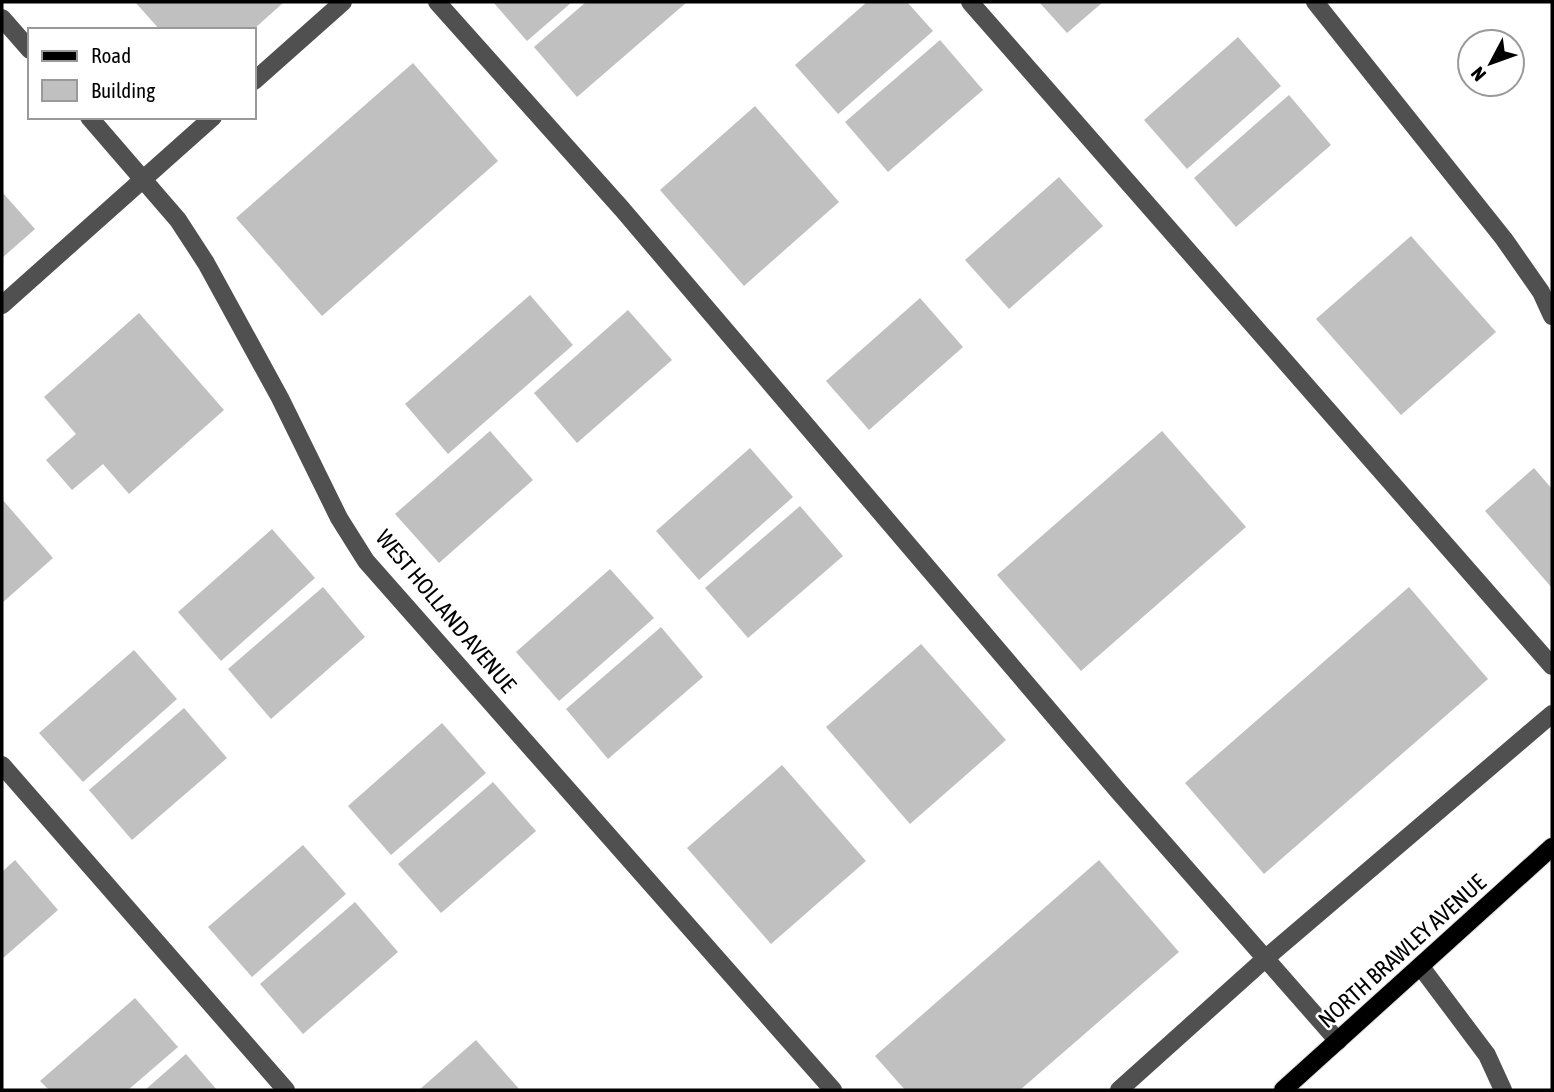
<svg xmlns="http://www.w3.org/2000/svg" width="1554" height="1092" viewBox="0 0 1554 1092" font-family="'Asap Condensed',sans-serif">
<style>
.building{fill:#c0c0c0}
.lines{fill:none;stroke-linecap:round;stroke-linejoin:round}
.major-casing{stroke:#dbdbdb;stroke-width:20}
.minor{stroke:#505050;stroke-width:18}
.major{stroke:#000;stroke-width:18}
.labels{text-anchor:middle;stroke-width:5;stroke-linejoin:round;paint-order:stroke}
.street-label{font-size:23px;fill:#000;stroke:#fff}
</style>
<rect width="100%" height="100%" fill="#fff"/>
<g class="building">
<path d="M135,2H284L253,30H160Z"/>
<path d="M493,2H572L527,41Z"/>
<path d="M586,2H687L577,97L534,47Z"/>
<path d="M867,2H907L933,31L838,114L795,65Z"/>
<path d="M1039,2H1103L1067,33Z"/>
<path d="M1238,37L1281,86L1187,169L1144,120Z"/>
<path d="M940,40L983,90L888,172L845,122Z"/>
<path d="M413,63L498,161L322,316L236,218Z"/>
<path d="M1289,95L1331,145L1236,227L1194,178Z"/>
<path d="M755,106L839,202L744,286L660,190Z"/>
<path d="M1059,177L1103,226L1009,309L965,260Z"/>
<path d="M2,192L35,229L2,258Z"/>
<path d="M1411,236L1496,332L1401,415L1316,319Z"/>
<path d="M530,295L573,345L448,454L405,404Z"/>
<path d="M920,298L963,347L869,430L826,381Z"/>
<path d="M628,310L672,360L577,443L534,393Z"/>
<path d="M139,313L224,410L129,494L103,464L72,490L46,460L76,434L44,397Z"/>
<path d="M490,431L533,480L439,563L395,514Z"/>
<path d="M1162,431L1246,527L1081,671L997,575Z"/>
<path d="M750,448L793,497L699,580L656,531Z"/>
<path d="M1534,468L1552,489V588L1485,511Z"/>
<path d="M2,499L53,558L2,603Z"/>
<path d="M800,506L843,556L748,638L705,588Z"/>
<path d="M272,529L315,578L221,661L178,612Z"/>
<path d="M610,569L654,618L559,701L516,652Z"/>
<path d="M323,587L365,637L271,719L228,669Z"/>
<path d="M1409,587L1488,679L1264,874L1185,783Z"/>
<path d="M661,627L703,677L608,759L566,709Z"/>
<path d="M921,644L1006,740L910,824L826,727Z"/>
<path d="M134,650L177,699L83,782L39,733Z"/>
<path d="M184,708L227,758L132,840L89,790Z"/>
<path d="M442,723L486,773L391,855L348,806Z"/>
<path d="M782,765L866,861L771,944L687,848Z"/>
<path d="M493,782L536,831L441,913L398,864Z"/>
<path d="M303,845L346,894L252,977L208,927Z"/>
<path d="M15,860L58,910L2,959V872Z"/>
<path d="M1099,860L1179,952L1020,1090H905L875,1056Z"/>
<path d="M355,902L398,952L303,1034L260,984Z"/>
<path d="M135,998L178,1047L128,1090H49L40,1081Z"/>
<path d="M476,1040L520,1090H419Z"/>
<path d="M186,1054L217,1090H145Z"/>
</g>
<g class="lines">
<defs>
<path id="major" d="M1283,1090L1552,847"/>
</defs>
<use href="#major" class="major-casing"/>
<g class="minor">
<path d="M437,2L622,209L1118,791L1338,1041"/>
<path d="M970,2L1552,666"/>
<path d="M1315,2L1504,239L1541,292L1552,316"/>
<path d="M2,18L30,50"/>
<path d="M254,81L343,2"/>
<path d="M89,117L178,220L206,263L280,398L339,518L366,561L833,1090"/>
<path d="M2,305L213,117"/>
<path d="M2,765L286,1090"/>
<path d="M1421,967L1487,1055L1503,1090"/>
<path d="M1119,1090L1266,958L1552,714"/>
</g>
<use href="#major" class="major"/>
</g>
<g class="labels">
<g class="street-label">
<text transform="translate(446 611) rotate(50)" y="8">WEST HOLLAND AVENUE</text>
<text transform="translate(1402 951) rotate(-42)" y="8">NORTH BRAWLEY AVENUE</text>
</g>
</g>
<rect width="1554" height="1092" fill="none" stroke="#000000" stroke-width="7"/>
<rect x="28" y="28" width="228" height="91" fill="#ffffff" stroke="#999999" stroke-width="2"/>
<rect x="42" y="51" width="35" height="10" fill="#000000" stroke="#999999" stroke-width="2"/>
<text x="91" y="63" font-size="21" fill="#000000">Road</text>
<rect x="42" y="80" width="35" height="21" fill="#c0c0c0" stroke="#999999" stroke-width="2"/>
<text x="91" y="98" font-size="21" fill="#000000">Building</text>
<g transform="translate(1491 63) rotate(229)"><circle r="33" fill="#ffffff" stroke="#999999" stroke-width="2"/>
<path d="M0-5L12 26L0 18L-12 26Z" fill="#000000"/>
<text y="-10" font-size="19" font-weight="bold" text-anchor="middle" fill="#000000">N</text>
</g>
</svg>
